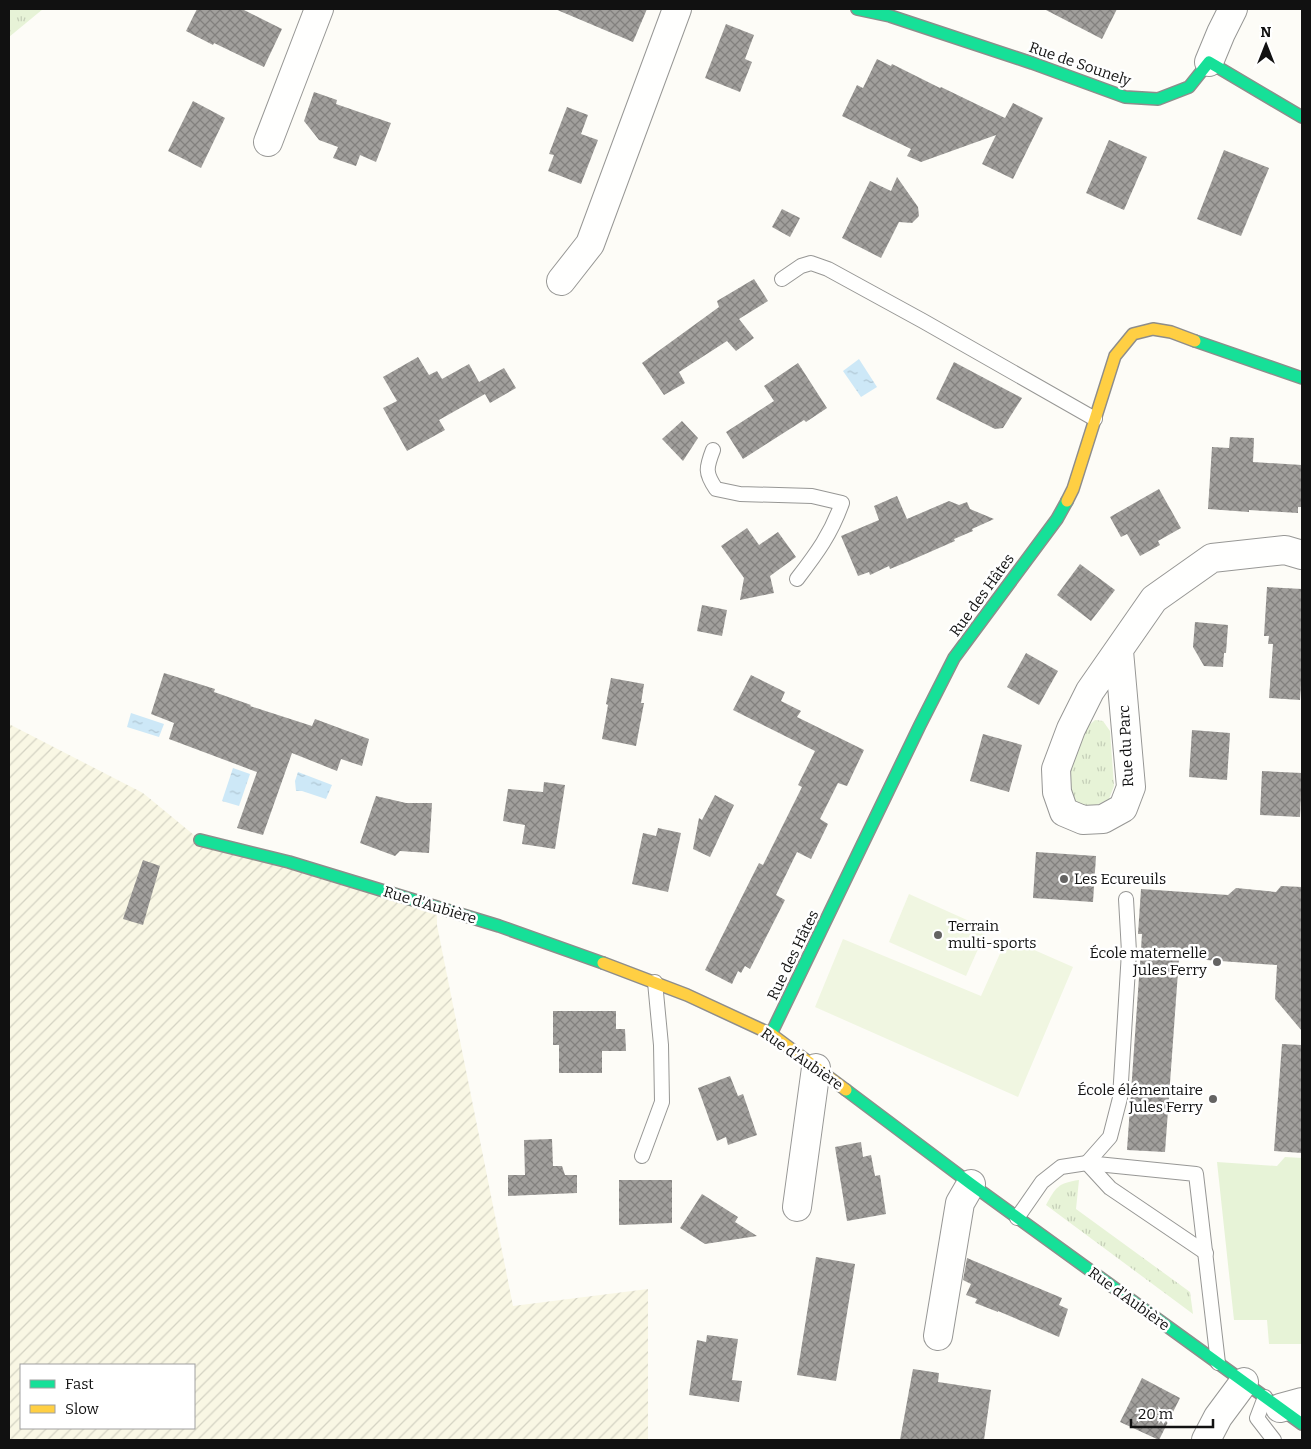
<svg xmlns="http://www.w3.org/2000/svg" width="1311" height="1449" viewBox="0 0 1311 1449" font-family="Bitter,serif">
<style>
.farmland{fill:url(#farmland-furrows);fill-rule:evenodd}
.grass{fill:url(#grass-tufts)}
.park{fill:#e7f3d7}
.pitch{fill:#f0f6e1}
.water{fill:url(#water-ripples)}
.building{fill:url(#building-cross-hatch)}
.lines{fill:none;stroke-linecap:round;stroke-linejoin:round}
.lane-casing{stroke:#979795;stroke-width:16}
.street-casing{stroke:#979795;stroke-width:30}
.fast-casing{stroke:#8e8d8b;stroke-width:14}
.slow-casing{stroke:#8e8d8b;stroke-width:14}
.lane{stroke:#fffffe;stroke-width:14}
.street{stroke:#fffffe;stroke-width:28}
.fast{stroke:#16e098;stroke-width:11}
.slow{stroke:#ffcf43;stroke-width:11}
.poi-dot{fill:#646362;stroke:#fff;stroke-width:2}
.labels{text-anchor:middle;stroke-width:5;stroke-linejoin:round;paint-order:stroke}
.street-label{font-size:15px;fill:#111;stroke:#fff}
.poi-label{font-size:15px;fill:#111;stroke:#fff;text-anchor:start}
</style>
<defs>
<pattern id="farmland-furrows" width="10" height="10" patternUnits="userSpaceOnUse" patternTransform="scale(1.25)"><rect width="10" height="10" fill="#f9f7e4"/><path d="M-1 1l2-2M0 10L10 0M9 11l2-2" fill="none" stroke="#d4d3c3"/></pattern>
<pattern id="grass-tufts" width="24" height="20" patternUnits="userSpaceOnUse" patternTransform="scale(1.25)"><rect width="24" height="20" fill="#e7f3d7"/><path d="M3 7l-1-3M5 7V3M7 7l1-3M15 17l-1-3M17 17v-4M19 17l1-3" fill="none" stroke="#c5cfb8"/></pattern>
<pattern id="water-ripples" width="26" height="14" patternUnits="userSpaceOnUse" patternTransform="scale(1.25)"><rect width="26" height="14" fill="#cde8f7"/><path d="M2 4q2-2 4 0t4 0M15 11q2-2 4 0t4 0" fill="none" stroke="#afc6d3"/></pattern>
<pattern id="building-cross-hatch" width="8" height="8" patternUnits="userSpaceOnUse" patternTransform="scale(1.25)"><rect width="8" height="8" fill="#a19f9c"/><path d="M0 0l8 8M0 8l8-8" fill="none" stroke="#82807e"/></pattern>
</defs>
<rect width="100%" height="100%" fill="#fdfcf7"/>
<path class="farmland" d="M9,724L143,793L200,840L437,907V925L513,1306L648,1289V1440H9ZM21,1365H194V1428H21Z"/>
<g class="grass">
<path d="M9,9H43L9,37Z"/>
<path d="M1095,720L1103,721L1110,731L1114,786L1109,799C1090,808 1087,811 1070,797L1068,764L1086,728Z"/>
<path d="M1079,1180L1076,1209L1190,1292L1193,1314L1046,1205C1056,1187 1058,1183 1079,1180Z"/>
</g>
<path class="park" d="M1285,1157L1302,1158V1344H1269L1267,1320H1234L1217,1162L1277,1166Z"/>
<g class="pitch">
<path d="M909,894L987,929L966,976L889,942Z"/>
<path d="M1007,938L1073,967L1018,1097L815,1007L843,939L981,996Z"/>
</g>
<g class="water">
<path d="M859,359L877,387L861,397L843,371Z"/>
<path d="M131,713L164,724L159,737L127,727Z"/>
<path d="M233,768L250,774L239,806L222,801Z"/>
<path d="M298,772L332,785L326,799L302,791H296L295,781Z"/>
</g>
<g class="building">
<path d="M197,9H242L282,29L264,67L214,43L213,45L186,31Z"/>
<path d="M555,9H647L633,42Z"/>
<path d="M1044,9H1117L1102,39Z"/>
<path d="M726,24L754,35L745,59L752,62L740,92L705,78Z"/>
<path d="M877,59L891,66L892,64L940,88L941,87L1005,118L1013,103L1043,118L1013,179L982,164L996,135L921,162L907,156L911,149L842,116L857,85L863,88Z"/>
<path d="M314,92L337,100L336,104L391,123L376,162L360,155L356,166L333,158L338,147L319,140L304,121Z"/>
<path d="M193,101L225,118L201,168L168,151Z"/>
<path d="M567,107L588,115L581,134L598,140L581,184L548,171L554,155L549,154Z"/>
<path d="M1109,140L1147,157L1124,210L1086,193Z"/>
<path d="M1224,150L1269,168L1241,236L1197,219Z"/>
<path d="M897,177L918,207L919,216L912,223L899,222L881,258L842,238L870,181L891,191Z"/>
<path d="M782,209L800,218L790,237L772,227Z"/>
<path d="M754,279L768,301L739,319L754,338L736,351L727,341L679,372L685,383L664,395L642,363L719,307L717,301Z"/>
<path d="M418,357L429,375L437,371L442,379L469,364L479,382L504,368L516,388L490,403L485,394L439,420L445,430L407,451L383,408L397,401L383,377Z"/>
<path d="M954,362L1022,398L1003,428L995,429L936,399Z"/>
<path d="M798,363L827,408L806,422L804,420L743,459L726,432L774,401L764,386Z"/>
<path d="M682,421L698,438L683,461L662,439Z"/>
<path d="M1230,437L1254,438L1253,462L1302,465V507H1298V513L1249,510V512L1208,509L1212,447L1229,448Z"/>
<path d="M1159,489L1181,528L1158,541L1160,545L1140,556L1127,534L1121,537L1110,517Z"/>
<path d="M897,496L907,519L949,501L959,505L967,502L970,509L994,519L972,529L973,531L954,539L955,541L907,562L890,569L889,566L870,575L869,572L858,576L841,536L879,520L874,506Z"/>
<path d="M747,528L759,545L778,532L796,557L770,576L774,593L740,600L744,578L721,546Z"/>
<path d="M1080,564L1115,590L1091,621L1057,595Z"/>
<path d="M1267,587L1302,589V670L1300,700L1269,698L1273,644H1268L1269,636H1264Z"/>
<path d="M702,605L727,610L722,636L697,631Z"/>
<path d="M1195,622L1228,625L1226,653H1224L1223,667L1204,666L1193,647Z"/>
<path d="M1026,653L1058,671L1039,705L1007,687Z"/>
<path d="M164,673L215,689L214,692L251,705L250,706L312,726L315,719L369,739L362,766L341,759L337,771L292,753L263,835L237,828L257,772L169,739L174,723L151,714Z"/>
<path d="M751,675L785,692L781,701L801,711L797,717L864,750L847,786L838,783L820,819L828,824L811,859L797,852L776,895L785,900L750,969L745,966L741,973L738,971L732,984L705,970L759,863L763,865L802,787L798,785L815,751L733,710Z"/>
<path d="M611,678L644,684L641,703H644L636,746L602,739L608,705L606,704Z"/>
<path d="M1192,730L1230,733L1227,780L1189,777Z"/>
<path d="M983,734L1022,745L1009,792L970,781Z"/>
<path d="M1262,771L1302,773L1300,817L1260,815Z"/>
<path d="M544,782L565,785L555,849L522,844L525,825L503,821L508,789L543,792Z"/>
<path d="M715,795L734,805L710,857L693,849L699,818L702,820Z"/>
<path d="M376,796L406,803H432L429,853L400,851L395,856L360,843Z"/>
<path d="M658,828L681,833L668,892L632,884L643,833L656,836Z"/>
<path d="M1036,852L1096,856L1093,902L1033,898Z"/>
<path d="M143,860L160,866L143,925L123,919Z"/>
<path d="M1281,886L1302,887V1031L1275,999L1277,965L1179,958L1165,1152L1127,1150L1142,934H1138L1141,889L1228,895L1236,888L1276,892Z"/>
<path d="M553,1011H616V1029H625L626,1051H602V1073H559V1045H553Z"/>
<path d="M1282,1044L1302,1045V1153L1274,1151Z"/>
<path d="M730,1076L738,1096L743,1094L757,1135L728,1145L726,1137L717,1141L698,1088Z"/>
<path d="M552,1139L553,1166H562L565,1175H577V1193L508,1196V1175H525L524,1140Z"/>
<path d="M861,1142L863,1157L871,1155L875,1176L880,1175L886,1214L847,1221L835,1147Z"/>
<path d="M619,1180H672V1223L619,1225Z"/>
<path d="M702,1194L738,1217L735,1222L757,1236L705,1244L680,1228Z"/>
<path d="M816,1257L855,1264L836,1381L797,1375Z"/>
<path d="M967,1258L1062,1298L1059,1305L1068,1309L1059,1337L998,1311V1312L975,1303L977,1299L966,1295L971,1284L963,1280Z"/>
<path d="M707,1335L738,1339L732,1380L742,1381L739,1402L689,1395L697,1340L706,1342Z"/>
<path d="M913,1369L939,1373L938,1382L991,1390L984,1440H900Z"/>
<path d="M1142,1378L1180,1398L1159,1440L1120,1422Z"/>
</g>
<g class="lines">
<defs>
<g id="lane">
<path d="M782,279L801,266L811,263L828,269L923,321L1095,419"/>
<path d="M713,450C706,468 705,473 716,489L740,494L812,496L842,503C831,534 817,553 797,579"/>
<path d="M1126,899L1129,952L1120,1098L1110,1137L1087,1163L1110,1188L1206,1253"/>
<path d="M642,1156L662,1102L661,1045L655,982"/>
<path d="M1017,1218L1042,1182L1061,1167L1087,1163L1196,1174L1218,1363"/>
<path d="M1265,1397L1257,1418L1274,1440"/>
</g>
<g id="street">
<path d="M1209,62L1221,33L1233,9"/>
<path d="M268,142L319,9"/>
<path d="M561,281L590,244L677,9"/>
<path d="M1119,651L1131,787L1123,808L1103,819L1083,820L1064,812L1057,792L1056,769L1071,729L1090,691L1154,599L1212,558L1285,550L1302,555"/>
<path d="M797,1207L816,1068"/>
<path d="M938,1336L960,1203L971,1184"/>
<path d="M1280,1408L1302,1402"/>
<path d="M1206,1440L1218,1417L1244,1382"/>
</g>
<g id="fast">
<path d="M857,9L890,16L1032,63L1125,97L1158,99L1189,87L1209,62L1302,117"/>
<path d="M1195,341L1302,378"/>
<path d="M200,840L289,862L499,926L603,963"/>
<path d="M771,1034L920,725L954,658L1057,519L1067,501"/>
<path d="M846,1090L971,1184L1302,1424"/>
</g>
<g id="slow">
<path d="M1067,501L1073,489L1115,356L1133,334L1153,329L1171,332L1195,341"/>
<path d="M603,963L687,995L771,1034L846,1090"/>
</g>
</defs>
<use href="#lane" class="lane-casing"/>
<use href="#street" class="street-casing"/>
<use href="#fast" class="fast-casing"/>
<use href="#slow" class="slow-casing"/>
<use href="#lane" class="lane"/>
<use href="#street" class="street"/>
<use href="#fast" class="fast"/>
<use href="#slow" class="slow"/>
</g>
<g class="poi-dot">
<circle cx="1064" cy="879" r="5"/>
<circle cx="938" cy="935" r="5"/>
<circle cx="1217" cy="962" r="5"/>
<circle cx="1213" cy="1099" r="5"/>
</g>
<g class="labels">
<g class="street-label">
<text transform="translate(1080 64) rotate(19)" y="5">Rue de Sounely</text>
<text transform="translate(982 595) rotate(-54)" y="5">Rue des Hâtes</text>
<text transform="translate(1126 746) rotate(-93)" y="5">Rue du Parc</text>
<text transform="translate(430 905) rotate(17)" y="5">Rue d'Aubière</text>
<text transform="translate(793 955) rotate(-64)" y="5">Rue des Hâtes</text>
<text transform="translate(802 1059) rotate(35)" y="5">Rue d'Aubière</text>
<text transform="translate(1129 1299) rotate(36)" y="5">Rue d'Aubière</text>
</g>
<g class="poi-label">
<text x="1074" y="884">Les Ecureuils</text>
<text x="948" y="931">Terrain<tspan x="948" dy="17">multi-sports</tspan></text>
<text x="1207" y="958" text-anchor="end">École maternelle<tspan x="1207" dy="17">Jules Ferry</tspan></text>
<text x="1203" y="1095" text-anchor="end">École élémentaire<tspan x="1203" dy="17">Jules Ferry</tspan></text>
</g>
</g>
<rect width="1311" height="1449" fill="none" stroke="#111111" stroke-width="20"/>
<rect x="20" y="1364" width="175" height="65" fill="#ffffff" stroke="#a0a0a0"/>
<rect x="30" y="1380" width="25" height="8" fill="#16e098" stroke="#a0a0a0"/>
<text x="65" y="1389" font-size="15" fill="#111111">Fast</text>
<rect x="30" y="1405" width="25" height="8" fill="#ffcf43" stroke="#a0a0a0"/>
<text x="65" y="1414" font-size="15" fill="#111111">Slow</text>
<g transform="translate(1266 45)" stroke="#ffffff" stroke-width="4" paint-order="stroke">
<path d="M0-4L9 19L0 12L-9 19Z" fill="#111111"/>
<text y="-8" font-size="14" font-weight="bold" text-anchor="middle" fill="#111111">N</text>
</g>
<path d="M1131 1419v8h82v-8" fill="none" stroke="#111111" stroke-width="2.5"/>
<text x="1138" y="1419" font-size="15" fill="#111111" stroke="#ffffff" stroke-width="4" paint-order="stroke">20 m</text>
</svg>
